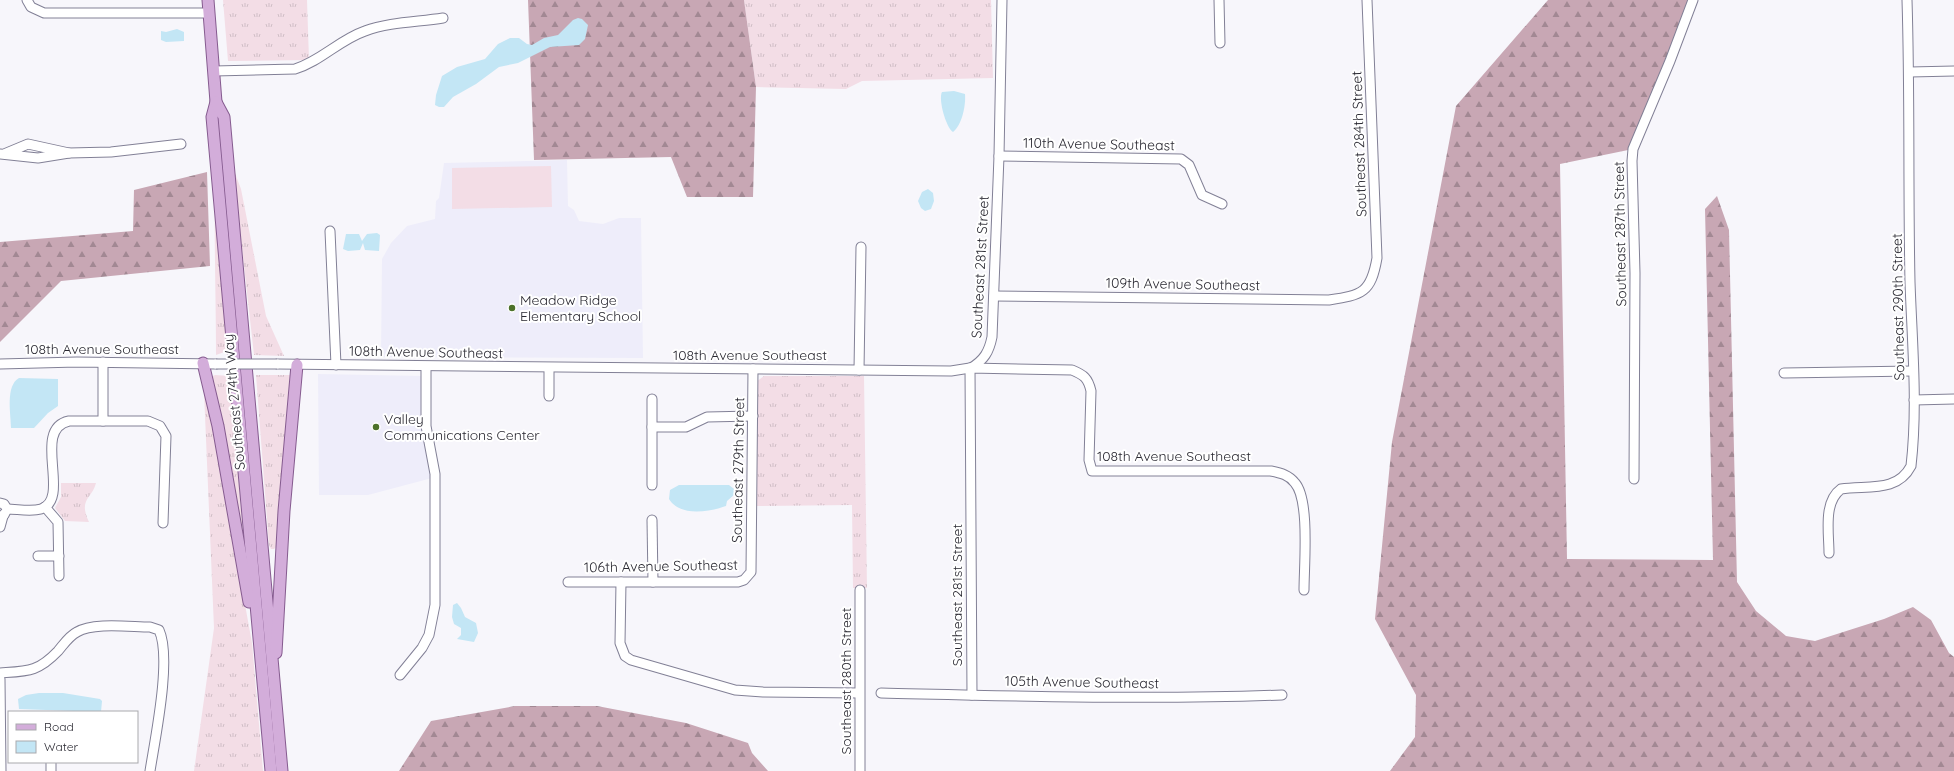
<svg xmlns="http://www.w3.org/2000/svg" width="1954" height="771" viewBox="0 0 1954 771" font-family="Quicksand,sans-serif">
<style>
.built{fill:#eeedfa}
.grass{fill:url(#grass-tufts)}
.forest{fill:url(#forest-firs)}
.garden{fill:#f3dde6}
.water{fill:#c3e6f5}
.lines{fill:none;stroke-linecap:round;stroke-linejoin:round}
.minor-casing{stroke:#828096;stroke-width:11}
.major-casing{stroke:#855b8f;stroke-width:13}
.minor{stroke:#fff;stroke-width:9}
.major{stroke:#d3adda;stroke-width:11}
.minor-bridge-casing{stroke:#828096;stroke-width:11;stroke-linecap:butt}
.minor-bridge{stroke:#fff;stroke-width:9}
.poi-dot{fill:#4c712a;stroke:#fff;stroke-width:1.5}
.labels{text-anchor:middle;stroke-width:4;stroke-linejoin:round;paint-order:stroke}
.street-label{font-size:14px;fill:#292831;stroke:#fff}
.poi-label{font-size:14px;fill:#292831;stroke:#fff;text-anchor:start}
</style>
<defs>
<pattern id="grass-tufts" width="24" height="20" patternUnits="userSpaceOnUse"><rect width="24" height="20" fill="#f3dde6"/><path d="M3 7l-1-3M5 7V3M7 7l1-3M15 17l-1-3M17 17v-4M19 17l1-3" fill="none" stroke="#d0bec6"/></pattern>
<pattern id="forest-firs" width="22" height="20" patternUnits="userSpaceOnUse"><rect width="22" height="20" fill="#c8a7b4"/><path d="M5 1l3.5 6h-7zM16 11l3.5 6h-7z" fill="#a28893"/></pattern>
</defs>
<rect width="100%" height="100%" fill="#f7f6fb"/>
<g class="built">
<path d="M567,160L568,206L574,210L579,221L603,224L619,218H641L643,358L381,357L382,259L391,243L407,226L435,219L436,201L439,198L444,163Z"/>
<path d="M318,374L422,376V432L432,478L368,495H319Z"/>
</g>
<g class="grass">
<path d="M223,0H307L309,60L228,61Z"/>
<path d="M744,0H991L993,78L862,81L846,89L756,87Z"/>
<path d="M233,168L241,189L266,316L284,356L254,355Z"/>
<path d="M215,192L227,351L216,355C216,300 214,246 215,192Z"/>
<path d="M215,375L230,376L244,547L212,379L213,376Z"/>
<path d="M256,375H290L276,547L274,549H271L269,545Z"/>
<path d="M764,376H864L867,588H853L852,505L756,506V382Z"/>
<path d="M204,392L208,401L252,643L263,771H194L214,628Z"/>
<path d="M61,483H96C92,499 78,499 89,522L65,521L55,508L61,497Z"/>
</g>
<g class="forest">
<path d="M528,0H744L756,87L753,197H687L671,157L534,160Z"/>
<path d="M1548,0H1692L1633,149L1560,164L1567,559L1713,560L1705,209L1717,196L1729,230L1737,582L1756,611L1786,636L1815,641L1884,619L1913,607L1931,620L1949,653L1954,657V771H1390L1415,737L1416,695L1375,619L1392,442L1456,106Z"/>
<path d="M207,172L210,266L61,281L0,342V242L133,231L134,190Z"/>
<path d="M515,706H597L686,723L748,743L752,753L768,771H399L431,721Z"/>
</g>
<path class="garden" d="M551,166L552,207L452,209V168Z"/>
<g class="water">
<path d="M578,18L582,19L588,25L585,39L579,45L550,47L518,63L499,67L476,84L453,97L444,107H439L435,105L436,95L442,76L457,67L485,59L498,44L510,38H519L527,44L532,45L544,38L558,35L573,20Z"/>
<path d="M177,29L184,32V41L166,42L161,40V31L166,32Z"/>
<path d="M954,91L965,94C966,105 962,125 953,132C946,128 938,99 942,92Z"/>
<path d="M928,189L933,193L934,201L931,209L925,211L921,208L918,201L922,192Z"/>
<path d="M377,233L380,235L379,251L365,250L363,243L360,250L348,251L343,249L346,234H359L362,241L367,234Z"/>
<path d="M19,378L58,379V406L48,413L34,428H11C11,414 5,386 19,378Z"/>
<path d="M679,485H729L734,489L735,494L727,501L726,506C709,512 680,517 669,499L670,490Z"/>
<path d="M457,603L461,608L465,617L476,623L478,633L474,642L457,639L461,635V628L454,624L452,617L453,605Z"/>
<path d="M39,693H63L100,699L102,701L101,712L19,709L18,699L26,695Z"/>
</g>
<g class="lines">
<defs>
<g id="minor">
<path d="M27,0L31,7L44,13H209"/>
<path d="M1219,0L1220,43"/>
<path d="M214,71L295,69C321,61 339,40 365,31C389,22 418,22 443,18"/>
<path d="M1910,72L1954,71"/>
<path d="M69,153L111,152L181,144"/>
<path d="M0,154L38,158L69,153L28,144L4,154"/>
<path d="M999,156L1181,159L1189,165L1202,195L1222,204"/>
<path d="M330,231L336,365"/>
<path d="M994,296L1329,300C1362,295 1371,293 1377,258L1367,0"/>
<path d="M0,364L77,362L216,364"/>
<path d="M277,364L951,371L970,368L1072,370C1084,375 1088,378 1091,391L1089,460L1092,471H1271C1281,473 1289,475 1295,483C1310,500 1304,566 1304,590"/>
<path d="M549,368V396"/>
<path d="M970,368L972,695"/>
<path d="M971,368C984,360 989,352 992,337L999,156L1002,0"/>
<path d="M859,370L861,247"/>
<path d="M1784,373L1913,371"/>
<path d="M652,399V485"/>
<path d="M1914,400L1954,399"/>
<path d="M103,421V362"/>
<path d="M652,427H686L707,417L753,416"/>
<path d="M1634,479L1635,273L1632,161L1633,149L1670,61L1693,0"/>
<path d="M0,503L4,504L7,509L4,515L0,516"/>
<path d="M45,507L58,522L59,576"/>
<path d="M7,509C17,509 31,512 41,509C72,499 31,429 69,421H148L160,426L166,436L163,523"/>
<path d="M652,520L653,582"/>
<path d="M0,527L3,516"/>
<path d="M1829,553C1829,533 1823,502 1841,489C1867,485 1897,493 1911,466C1918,405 1912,342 1910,282C1908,188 1910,94 1907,0"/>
<path d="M38,556H59"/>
<path d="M568,582H738L744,580L751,572L753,369"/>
<path d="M621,582L620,643L625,656L631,660L735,690L763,692L859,693"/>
<path d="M860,590V771"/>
<path d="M0,673C28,671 38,672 58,651C64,644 69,636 77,632C93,622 131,627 150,627L159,630C172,658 155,739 150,771"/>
<path d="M400,675L422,648L429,635L435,605V474L426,426V367"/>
<path d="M0,679L1,771"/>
<path d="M881,693C1015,696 1149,700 1282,695"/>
<path d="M51,762V771"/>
</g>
<g id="major">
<path d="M208,0L216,102L212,117L271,771"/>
<path d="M216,102L224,117L282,771"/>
<path d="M203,363L218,426L249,602"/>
<path d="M276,653L284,511L297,365"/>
</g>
</defs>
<use href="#minor" class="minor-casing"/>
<use href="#major" class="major-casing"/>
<use href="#minor" class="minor"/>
<use href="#major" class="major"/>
<defs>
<path id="minor-bridge" d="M216,364H277"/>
</defs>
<use href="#minor-bridge" class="minor-bridge-casing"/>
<use href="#minor-bridge" class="minor-bridge"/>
</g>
<g class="poi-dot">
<circle cx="512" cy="308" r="4"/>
<circle cx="376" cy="427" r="4"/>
</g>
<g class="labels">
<g class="street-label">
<text transform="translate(1099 144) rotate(1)" y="5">110th Avenue Southeast</text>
<text transform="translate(1359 144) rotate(-92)" y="5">Southeast 284th Street</text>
<text transform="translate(1620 234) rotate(-91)" y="5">Southeast 287th Street</text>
<text transform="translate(980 267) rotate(-87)" y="5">Southeast 281st Street</text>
<text transform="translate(1183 284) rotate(1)" y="5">109th Avenue Southeast</text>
<text transform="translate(1898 307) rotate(-91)" y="5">Southeast 290th Street</text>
<text x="102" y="354">108th Avenue Southeast</text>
<text transform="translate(426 352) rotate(1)" y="5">108th Avenue Southeast</text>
<text x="750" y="360">108th Avenue Southeast</text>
<text transform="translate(234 402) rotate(-95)" y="5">Southeast 274th Way</text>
<text x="1174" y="461">108th Avenue Southeast</text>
<text transform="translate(738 470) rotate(-89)" y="5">Southeast 279th Street</text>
<text transform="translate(661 566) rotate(-1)" y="5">106th Avenue Southeast</text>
<text transform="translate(957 595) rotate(-90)" y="5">Southeast 281st Street</text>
<text transform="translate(846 681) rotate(-90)" y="5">Southeast 280th Street</text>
<text transform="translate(1082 682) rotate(1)" y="5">105th Avenue Southeast</text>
</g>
<g class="poi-label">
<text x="520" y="305">Meadow Ridge<tspan x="520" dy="16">Elementary School</tspan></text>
<text x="384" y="424">Valley<tspan x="384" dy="16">Communications Center</tspan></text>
</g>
</g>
<rect x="8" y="711" width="130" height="52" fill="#ffffff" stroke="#a9a9ad"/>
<rect x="16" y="724" width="20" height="6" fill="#d3adda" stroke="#a9a9ad"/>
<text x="44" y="731" font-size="12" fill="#292831">Road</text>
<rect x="16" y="741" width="20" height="12" fill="#c3e6f5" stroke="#a9a9ad"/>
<text x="44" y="751" font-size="12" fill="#292831">Water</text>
</svg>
